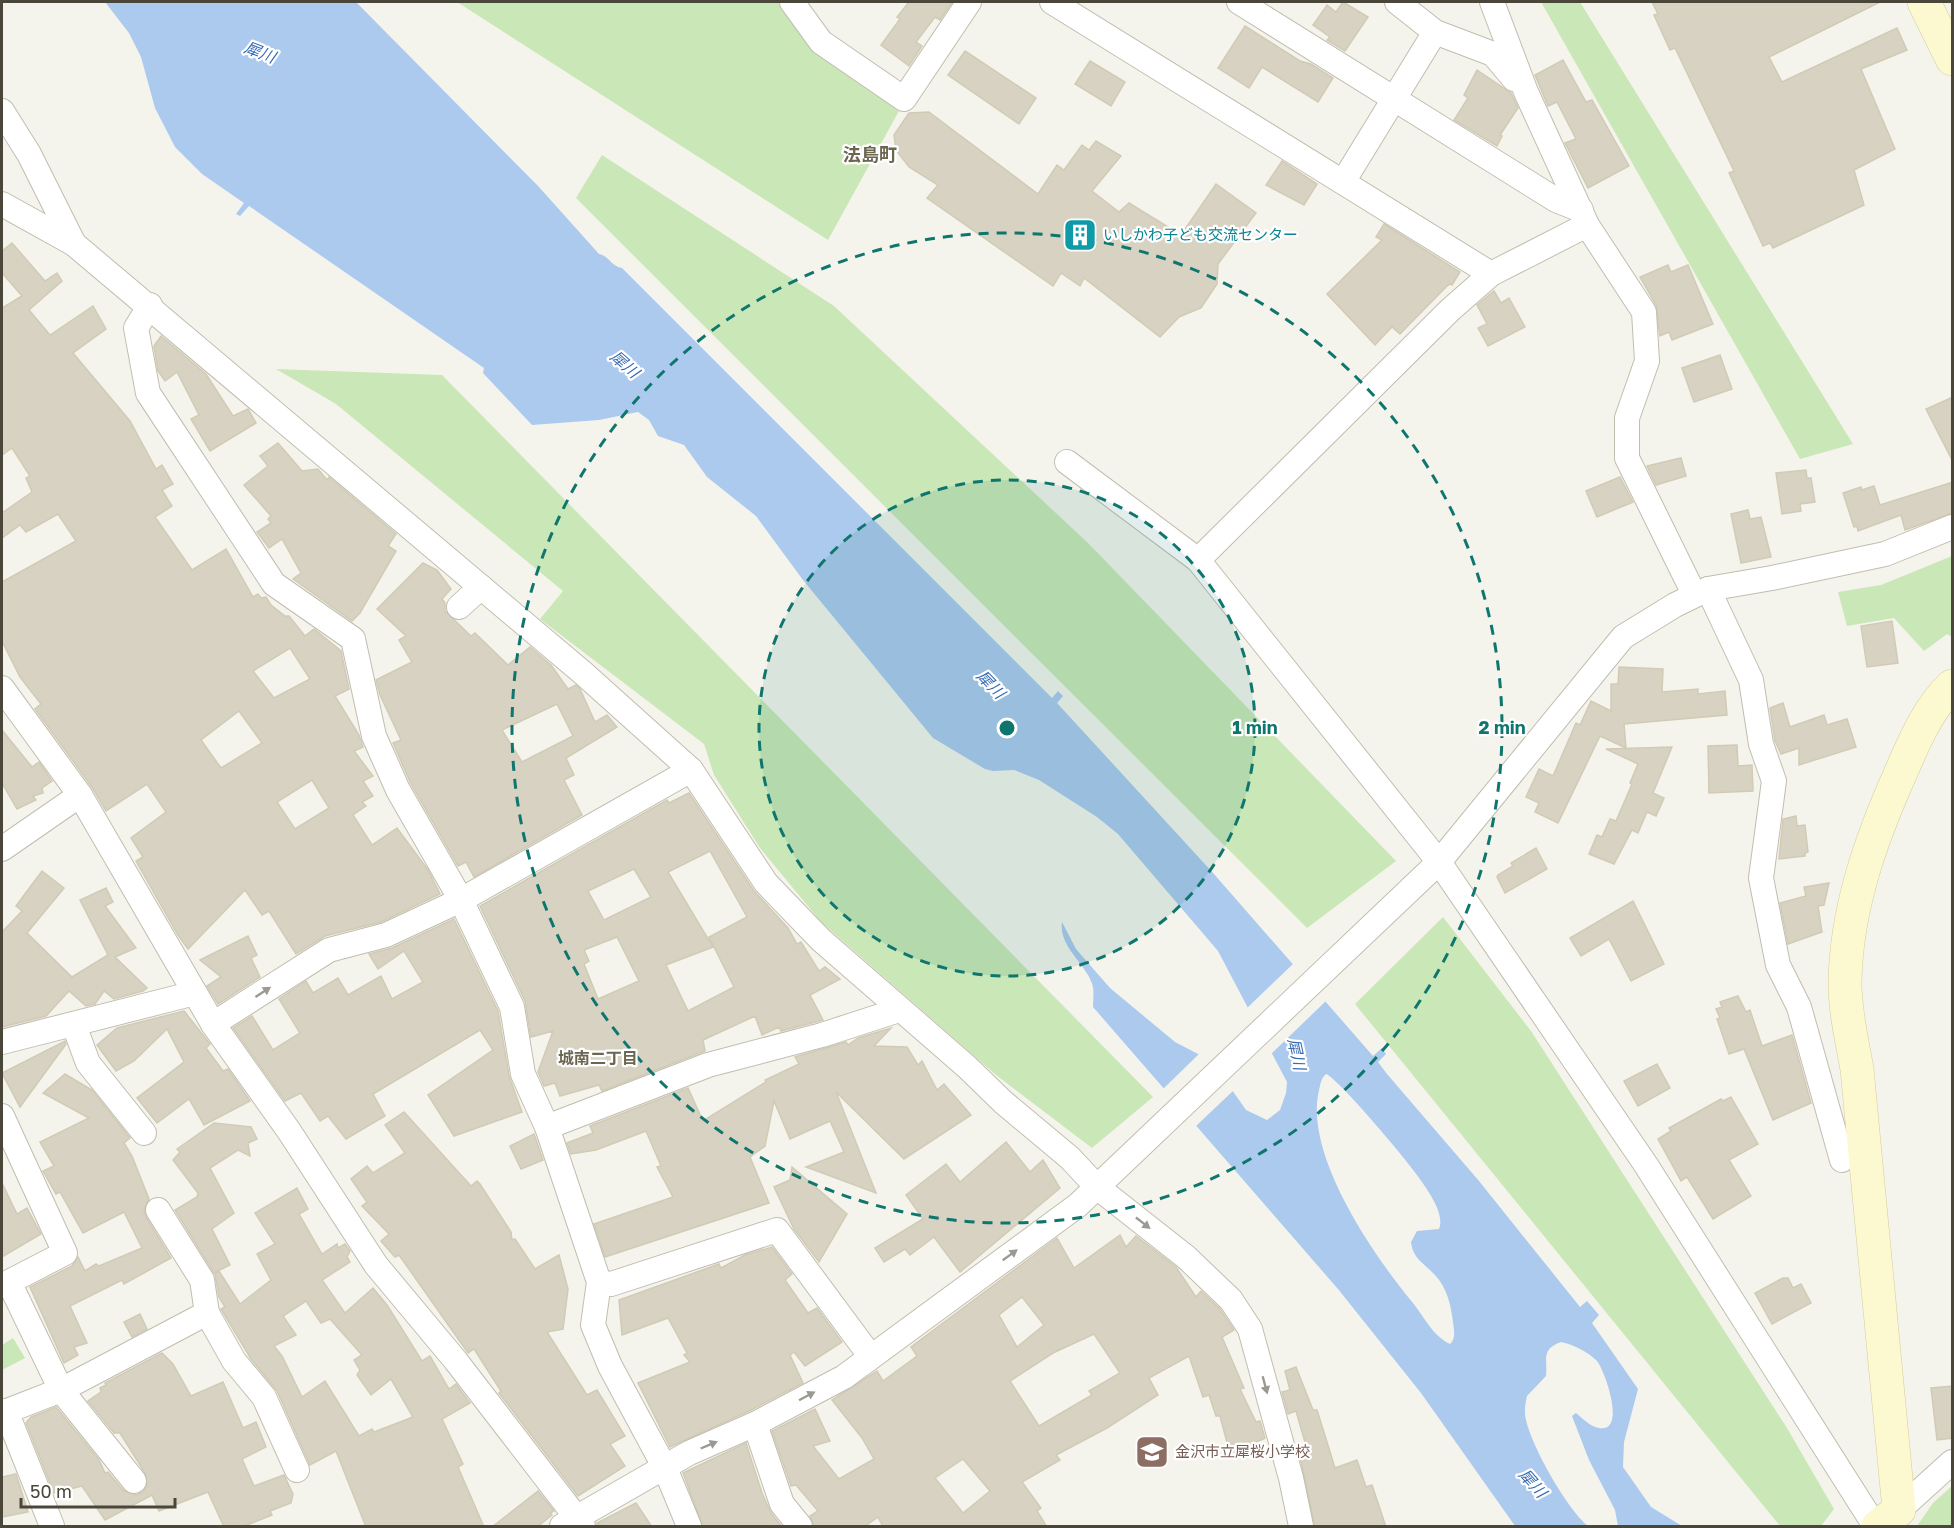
<svg xmlns="http://www.w3.org/2000/svg" width="1954" height="1528" viewBox="0 0 1954 1528" font-family="'Golos Text','Noto Sans JP',sans-serif">
<style>
.green{fill:#cae7b7}
.water{fill:#acc9ee;fill-rule:evenodd}
.pier{fill:#f5f4ec}
.building{fill:#d7d2c2;stroke:#d1cbb5;stroke-width:1.5;fill-rule:evenodd}
.lines{fill:none;stroke-linecap:round;stroke-linejoin:round}
.street-casing{stroke:#c1bdaf;stroke-width:26}
.secondary-casing{stroke:#d2cd9e;stroke-width:34}
.street{stroke:#fff;stroke-width:24}
.secondary{stroke:#fcf8cf;stroke-width:33}
.oneway{fill:#9b9993}
.ring{fill:none;stroke:#0f766e;stroke-width:3;stroke-dasharray:10 8}
.labels{text-anchor:middle;stroke-width:4.5;stroke-linejoin:round;paint-order:stroke}
.culture-label{font-size:15px;fill:#0d838f;stroke:#fff;text-anchor:start}
.education-label{font-size:15px;fill:#785e54;stroke:#fff;text-anchor:start}
.water-label{font-size:16px;font-style:italic;fill:#366bb2;stroke:#fff}
.neighbourhood-label{font-size:16px;font-weight:bold;fill:#6c6551;stroke:#fff}
.quarter-label{font-size:18px;font-weight:bold;fill:#6c6551;stroke:#fff}
.centre{fill:#0f766e;stroke:#fff;stroke-width:3}
.ring-label{font-size:18px;text-anchor:middle;font-weight:bold;fill:#0f766e;stroke:#fff;stroke-width:4.5;stroke-linejoin:round;paint-order:stroke}
</style>
<rect width="100%" height="100%" fill="#f5f4ec"/>
<g class="green">
<path d="M457,2H783L849,74L899,111L828,240Z"/>
<path d="M1541,2H1580L1853,444L1800,459Z"/>
<path d="M602,155L834,306L1088,543L1396,861L1307,928L576,198Z"/>
<path d="M276,369L442,375L1153,1097L1092,1148L996,1075L821,922L760,848L714,775L704,744L540,619L563,591L336,404Z"/>
<path d="M1952,556V637L1947,634L1924,651L1894,618L1847,626L1838,592L1881,585Z"/>
<path d="M1443,917L1531,1031L1787,1428L1834,1509L1821,1526H1780L1355,1004Z"/>
<path d="M13,1338L25,1358L2,1370V1345Z"/>
<path d="M1952,1486V1526H1917L1933,1503Z"/>
</g>
<path class="water" d="M105,2H356L539,187L599,254C609,256 611,266 622,268L1052,698L1058,691L1063,696L1057,703L1214,874L1373,1056L1382,1048L1386,1054L1378,1062L1387,1074L1479,1181L1580,1307L1587,1301L1599,1315L1592,1323L1638,1389L1624,1442L1623,1467L1651,1507L1682,1526H1618L1615,1510L1589,1460L1572,1416L1576,1413C1582,1418 1591,1427 1599,1428C1627,1433 1605,1371 1597,1361C1587,1351 1574,1345 1561,1342C1540,1349 1548,1361 1546,1376L1527,1396C1525,1405 1524,1412 1526,1420C1532,1447 1567,1509 1588,1526H1515L1421,1393L1338,1289L1093,1007C1093,1001 1094,993 1093,987C1088,965 1058,947 1062,922L1076,949L1110,988L1175,1042L1198,1054L1232,1090L1246,1110L1267,1120L1280,1110L1286,1093L1287,1082L1218,951L1118,834L1097,817L1039,780L1014,770L993,771L985,769L933,738L803,580L756,516L707,477L684,445L658,436L649,420L638,412L599,420L532,425L483,373L484,368L249,206L240,216L236,214L244,203L202,174L175,147L155,108L141,57L129,33ZM1326,1074C1338,1078 1413,1167 1422,1182C1430,1194 1445,1215 1439,1229L1417,1231L1411,1242C1413,1259 1424,1263 1435,1275C1447,1288 1451,1305 1453,1322C1454,1330 1456,1339 1450,1344C1434,1337 1424,1317 1413,1303C1374,1256 1307,1159 1318,1095C1320,1087 1320,1079 1326,1074Z"/>
<g class="pier">
<path d="M1295,962L1328,999L1270,1055L1244,1011Z"/>
<path d="M1201,1052L1235,1089L1195,1127L1162,1090Z"/>
</g>
<g class="building">
<path d="M909,2H952L940,20L935,17L916,42L922,46L909,66L881,45L900,19L897,17Z"/>
<path d="M1343,2L1368,17L1345,51L1327,40L1330,37L1313,25L1327,5L1336,12Z"/>
<path d="M1652,2H1880L1769,57L1782,82L1897,28L1907,50L1861,69L1895,149L1854,170L1864,205L1773,248L1770,243L1763,246L1729,173L1734,171L1675,48L1670,50L1654,15L1658,14Z"/>
<path d="M1245,26L1300,61L1311,64L1333,78L1318,102L1262,67L1249,88L1218,68Z"/>
<path d="M965,51L1036,98L1019,124L948,75Z"/>
<path d="M1563,60L1586,102L1592,100L1629,166L1588,188L1565,143L1576,139L1557,102L1548,106L1535,75Z"/>
<path d="M1090,61L1125,82L1111,106L1075,84Z"/>
<path d="M1477,70L1511,93L1518,108L1500,135L1502,136L1497,146L1454,120L1468,98L1464,95Z"/>
<path d="M929,112L1038,194L1057,165L1064,170L1082,145L1089,150L1096,141L1121,156L1092,191L1119,212L1129,203L1181,235L1216,184L1256,213L1218,264L1217,284L1201,308L1179,317L1160,337L1084,278L1080,286L1061,273L1053,286L927,198L938,185L909,167L896,150L894,135L909,113Z"/>
<path d="M1282,161L1317,184L1304,205L1266,185Z"/>
<path d="M1384,224L1460,272L1452,285L1450,284L1446,287L1400,334L1392,327L1375,345L1327,294L1382,240L1376,237Z"/>
<path d="M12,243L45,281L57,273L62,281L29,310L50,335L93,306L106,329L73,353L130,421L156,469L162,465L173,484L162,490L172,506L155,517L192,570L226,549L253,597L258,594L261,598L266,597L271,605L285,616H289L305,636L314,629L341,651L349,689L335,696L359,735L363,747L354,751L373,776L363,781L373,796L362,802L366,806L353,815L372,845L397,828L428,870L440,894L381,922L325,936L296,954L269,911L262,915L245,890L188,949L178,935L136,861L143,857L131,838L166,812L147,784L106,811L92,787L35,709L41,704L20,677L2,641V582L76,541L58,514L26,532L20,525L2,538V513L32,492L26,478L30,476L12,448L2,455V308L22,296L2,273V251ZM290,648L310,679L274,698L253,671ZM239,711L262,743L221,768L201,740ZM312,780L329,808L295,829L277,802Z"/>
<path d="M1668,265L1671,272L1688,265L1713,324L1672,340L1669,332L1660,336L1656,305L1640,277Z"/>
<path d="M1494,291L1501,303L1509,298L1525,327L1488,346L1478,328L1487,324L1477,305Z"/>
<path d="M161,336L206,374L233,416L248,409L256,423L210,451L191,419L199,415L177,372L165,381L158,371L154,346Z"/>
<path d="M1720,355L1732,389L1694,402L1682,368Z"/>
<path d="M1953,397V462L1926,409Z"/>
<path d="M278,443L302,471L318,469L327,480L329,477L396,534L388,546L396,551L360,613L352,621L293,579L301,573L282,539L269,548L257,532L271,523L268,519L271,516L244,485L268,466L260,456Z"/>
<path d="M1681,458L1686,476L1656,485L1647,466Z"/>
<path d="M1806,470L1807,478H1811L1815,502L1800,504L1801,511L1782,514L1776,473Z"/>
<path d="M1620,477L1633,502L1597,517L1586,491Z"/>
<path d="M1953,482V513L1905,530L1901,515L1858,531L1857,526L1854,527L1843,493L1861,487L1862,490L1874,486L1880,505Z"/>
<path d="M1748,510L1750,519L1761,517L1771,557L1741,563L1731,514Z"/>
<path d="M423,563L437,570L451,589L442,599L445,603V611L471,636L475,633L508,665L530,647L551,665L568,689L576,685L580,689L595,722L607,715L617,727L566,758L574,775L564,780L582,815L474,877L466,862L458,866L411,784L393,743L401,740L380,695L376,680L412,662L399,640L406,636L377,609ZM557,704L573,736L522,762L502,730Z"/>
<path d="M1892,621L1898,663L1867,667L1861,626Z"/>
<path d="M1619,667L1663,669L1662,692L1698,689V694L1725,691L1727,715L1624,724L1626,748L1600,736L1558,823L1535,812L1539,803L1526,797L1539,769L1553,776L1576,723L1580,725L1591,701L1611,711V684H1618Z"/>
<path d="M1783,703L1790,727L1824,715L1827,725L1847,719L1856,747L1799,765V748L1781,754L1775,741L1770,708Z"/>
<path d="M2,730L32,767L39,762L52,781L42,788L43,793L33,796L36,800L17,809L2,783Z"/>
<path d="M1737,745L1738,766L1752,765L1753,791L1709,793L1708,746Z"/>
<path d="M1672,747L1653,793L1664,798L1656,816L1647,812L1638,833L1632,830L1614,864L1589,854L1597,835L1602,837L1610,819L1616,821L1632,784L1630,783L1638,764L1606,749Z"/>
<path d="M689,793L754,891L788,928L797,944L801,942L819,971L825,967L840,979L810,995L823,1020L781,1031L779,1027L762,1035L755,1016L703,1040L705,1051L602,1091L599,1085L560,1096L555,1083L544,1086L538,1072L553,1031L531,1037L525,1001L480,906L667,800L669,803ZM710,851L747,917L709,937L734,987L688,1011L666,965L713,947L668,872ZM634,869L651,897L604,920L588,891ZM617,937L639,981L598,999L584,964L589,961L584,950Z"/>
<path d="M1796,816L1797,826L1805,825L1808,852L1805,853V856L1779,859L1783,819Z"/>
<path d="M1536,848L1547,869L1505,893L1497,877L1498,875L1513,866L1511,863Z"/>
<path d="M42,871L64,888L27,933L72,977L108,955L80,900L106,888L113,902L105,906L136,948L115,957L147,988L143,991L114,999L104,991L95,1004L86,1006L69,991L46,1016L2,1027V932L22,911L16,906Z"/>
<path d="M1829,883L1824,905L1818,906L1822,932L1788,944L1780,903L1806,896L1804,887Z"/>
<path d="M1633,901L1664,964L1631,981L1609,939L1581,956L1570,938Z"/>
<path d="M454,919L498,1011L509,1076L522,1112L454,1136L428,1095L493,1050L480,1030L373,1094L385,1116L346,1139L328,1116L320,1121L301,1093L285,1101L233,1028L252,1016L273,1050L300,1033L279,999L306,981L313,993L338,978L348,995L381,976L392,999L423,982L404,951L378,969L369,954L392,948Z"/>
<path d="M248,936L257,955L251,958L260,977L218,1004L207,986L221,977L200,960Z"/>
<path d="M1738,996L1746,1012L1750,1010L1762,1046L1792,1035L1811,1103L1773,1120L1744,1049L1729,1054L1717,1019L1720,1018L1716,1009L1722,1007L1720,1002Z"/>
<path d="M184,1011L210,1044L206,1048L223,1071L228,1069L250,1101L204,1125L189,1099L157,1123L137,1098L184,1062L167,1029L134,1061L116,1071L97,1045L117,1028Z"/>
<path d="M891,1028L874,1046L907,1047L918,1065L922,1061L937,1090L944,1084L971,1115L904,1159L836,1092L876,1193L806,1167L844,1152L830,1121L790,1139L774,1101L765,1146L750,1157L769,1203L605,1257L594,1224L673,1197L657,1167L661,1166L646,1131L596,1150L571,1154L567,1143L593,1133L590,1126L688,1088L703,1121L766,1082L765,1080L799,1064L795,1057L846,1042L848,1045L858,1038Z"/>
<path d="M65,1041L66,1044L20,1107L2,1073Z"/>
<path d="M1657,1064L1670,1088L1638,1106L1624,1081Z"/>
<path d="M65,1074L92,1090L130,1138L124,1143L132,1156L149,1199L144,1210L146,1217L171,1258L124,1284L122,1280L70,1306L87,1343L74,1347L78,1355L64,1363L30,1287L72,1266L78,1257L85,1271L96,1264L99,1266L142,1248L124,1212L83,1233L60,1192L56,1194L43,1171L54,1166L40,1142L89,1118L43,1093Z"/>
<path d="M1731,1097L1758,1144L1729,1160L1751,1196L1713,1219L1687,1177L1681,1181L1658,1139L1671,1131L1669,1128L1721,1099L1723,1101Z"/>
<path d="M404,1112L471,1186L477,1181L480,1184L511,1232L512,1240L515,1239L535,1269L559,1255L568,1289L563,1329L547,1332L587,1395L597,1390L625,1436L610,1444L625,1466L578,1496L499,1393L501,1391L474,1349L468,1353L399,1255L395,1257L381,1241L389,1234L362,1206L367,1202L351,1179L367,1166L373,1173L405,1153L385,1125Z"/>
<path d="M214,1123L251,1127L257,1139L248,1143L250,1156L238,1150L210,1168L234,1213L212,1229L230,1265L214,1273L175,1210L197,1197L198,1193L173,1160L180,1152L177,1149Z"/>
<path d="M534,1134L543,1160L521,1169L510,1146Z"/>
<path d="M1006,1142L1030,1172L1043,1160L1060,1188L960,1272L934,1237L910,1255L905,1249L884,1262L875,1248L923,1219L906,1195L946,1164L960,1182Z"/>
<path d="M792,1167L847,1214L819,1262L794,1229L774,1187L790,1180Z"/>
<path d="M2,1183L17,1214L27,1208L41,1234L2,1257Z"/>
<path d="M297,1188L308,1209L299,1214L322,1254L337,1244L338,1248L345,1244L350,1251L347,1257L350,1262L322,1280L345,1313L373,1288L387,1305L422,1361L430,1356L449,1389L456,1384L470,1403L442,1419L463,1464L458,1467L484,1527H366L336,1451L310,1465L277,1391L251,1359L221,1309L225,1307L219,1297L215,1274L219,1271L240,1304L271,1280L257,1254L275,1244L255,1213ZM306,1301L321,1323L330,1319L362,1355L354,1360L360,1370L357,1375L371,1395L391,1379L413,1417L374,1432L372,1429L359,1436L325,1381L302,1397L282,1356L274,1346L296,1335L283,1316Z"/>
<path d="M1120,1235L1126,1247L1136,1236L1176,1267L1196,1297L1201,1291L1220,1309L1234,1330L1222,1337L1244,1388L1240,1389L1256,1422L1260,1421L1265,1438L1230,1454L1220,1416H1216L1209,1395L1203,1397L1189,1356L1149,1378L1158,1395L1107,1428L1056,1455L1060,1460L1022,1482L1041,1508L1037,1511L1047,1527H883L878,1517L864,1527H814L810,1516L818,1511L796,1485L791,1486L772,1431L815,1409L830,1441L813,1446L839,1479L874,1459L862,1438L832,1400L877,1371L883,1381L917,1356L911,1347L1057,1238L1074,1268ZM1022,1297L1044,1325L1017,1347L999,1315ZM1094,1334L1120,1373L1089,1391L1092,1395L1039,1426L1010,1381L1053,1353ZM963,1459L990,1491L963,1513L935,1478Z"/>
<path d="M772,1247L792,1274L785,1280L808,1313L817,1308L842,1342L805,1366L794,1352L790,1355L803,1383L749,1411L670,1447L638,1383L690,1362L684,1355L687,1353L668,1318L622,1335L619,1300L719,1264L721,1268L745,1255Z"/>
<path d="M1783,1278H1788L1793,1288L1801,1284L1811,1303L1772,1324L1755,1293Z"/>
<path d="M140,1314L147,1329L132,1337L124,1322Z"/>
<path d="M162,1353L173,1364L191,1396L223,1382L243,1428L256,1422L266,1447L242,1459L254,1486L284,1475L293,1494L291,1503L270,1511L272,1515L242,1527H224L208,1492L159,1511L152,1495L105,1520L82,1486L54,1493L26,1423L31,1417L56,1407L99,1460L105,1473L108,1472L123,1490L136,1495L143,1492L147,1486L145,1473L120,1433H114L88,1401L101,1392L100,1388L106,1385L105,1383Z"/>
<path d="M1296,1367L1313,1410H1317L1335,1468L1357,1460L1366,1487L1372,1485L1386,1527H1315L1299,1452L1307,1449L1296,1411L1288,1414L1282,1392L1290,1390L1285,1371Z"/>
<path d="M1953,1386V1438L1937,1440L1931,1388Z"/>
<path d="M746,1443L762,1493L771,1513L782,1527H703L683,1473Z"/>
<path d="M16,1474L28,1512L2,1517V1477Z"/>
<path d="M538,1491L554,1511L550,1513L552,1515L537,1527H492Z"/>
<path d="M636,1503L652,1527H597V1523Z"/>
</g>
<g class="lines">
<defs>
<g id="street">
<path d="M792,2L821,42L904,99L969,2"/>
<path d="M1052,2L1491,274"/>
<path d="M1239,2L1556,200L1581,210"/>
<path d="M1397,2L1435,32L1493,54L1514,79"/>
<path d="M1492,2L1526,92L1587,225L1644,312L1647,361L1627,418V458L1694,594"/>
<path d="M2,111L29,154L74,244"/>
<path d="M1343,182L1435,32"/>
<path d="M2,204L74,244L583,673L691,770L766,883L821,940L967,1067L1003,1102L1070,1158L1097,1187L1186,1257L1231,1300L1250,1329L1291,1478L1301,1526"/>
<path d="M150,305L136,328L148,393L274,584L353,639L374,736L398,790L461,900L512,1007L523,1074L547,1127L599,1282L593,1325L610,1366L665,1468L689,1526"/>
<path d="M1067,462L1198,560L1439,862L1646,1165L1875,1526"/>
<path d="M1198,560L1450,310L1491,274L1587,225"/>
<path d="M1708,589L1751,680L1761,744L1774,781L1761,878L1778,965L1799,1007L1842,1160"/>
<path d="M459,607L481,587"/>
<path d="M2,688L80,795L213,1024L289,1131L376,1265L456,1361L583,1526"/>
<path d="M2,849L80,795"/>
<path d="M213,1024L329,950L386,935L461,900L691,770"/>
<path d="M74,1025L88,1063L144,1133"/>
<path d="M2,1042L195,993"/>
<path d="M2,1116L65,1253L9,1282L61,1390L134,1481"/>
<path d="M547,1127L708,1065L822,1035L899,1010"/>
<path d="M599,1282L611,1284L777,1230L871,1357"/>
<path d="M207,1313L234,1361L264,1397L297,1470"/>
<path d="M6,1411L52,1526"/>
<path d="M2,1413L61,1390L207,1313L202,1280L158,1210"/>
<path d="M755,1424L782,1504L800,1526"/>
<path d="M1899,1510L1952,1462"/>
<path d="M562,1526L689,1453L755,1424L844,1377L1078,1205L1439,862L1623,637L1675,605L1708,589L1772,578L1885,554L1952,527"/>
</g>
<g id="secondary">
<path d="M1924,2L1952,59"/>
<path d="M1878,1526L1899,1510L1857,1069C1852,1041 1845,1012 1845,983C1846,909 1871,839 1901,772C1914,742 1928,708 1952,686"/>
</g>
</defs>
<use href="#street" class="street-casing"/>
<use href="#secondary" class="secondary-casing"/>
<use href="#street" class="street"/>
<use href="#secondary" class="secondary"/>
</g>
<defs><path id="oneway-solid" d="M-6-.8H1V-3.2L6.5 0L1 3.2V.8H-6Z" transform="scale(1.5)"/></defs>
<g class="oneway">
<use href="#oneway-solid" transform="translate(263 992) rotate(-33)"/>
<use href="#oneway-solid" transform="translate(1143 1223) rotate(38)"/>
<use href="#oneway-solid" transform="translate(1010 1255) rotate(-36)"/>
<use href="#oneway-solid" transform="translate(1265 1385) rotate(75)"/>
<use href="#oneway-solid" transform="translate(807 1396) rotate(-28)"/>
<use href="#oneway-solid" transform="translate(709 1445) rotate(-23)"/>
</g>
<circle cx="1007" cy="728" r="248" fill="#0f766e" fill-opacity=".12"/>
<g class="ring">
<circle cx="1007" cy="728" r="248"/>
<circle cx="1007" cy="728" r="495"/>
</g>
<defs>
<symbol id="building-square" viewBox="-11 -11 22 22"><rect x="-9" y="-9" width="18" height="18" rx="4" fill="#0f9aa8" stroke="#fff"/><path d="M-4-6H4V6H1V3H-1V6H-4ZM-2.5-4.3h1.7v1.8h-1.7ZM.8-4.3h1.7v1.8H.8ZM-2.5-1h1.7V.8h-1.7ZM.8-1h1.7V.8H.8Z" fill="#fff"/></symbol>
<symbol id="school-square" viewBox="-11 -11 22 22"><rect x="-9" y="-9" width="18" height="18" rx="4" fill="#8d6e63" stroke="#fff"/><path d="M0-5L7-2L0 1L-7-2ZM-4 1L0 2.5L4 1V4Q0 6-4 4Z" fill="#fff"/></symbol>
</defs>
<g fill-rule="evenodd">
<use href="#building-square" x="1061" y="216" width="38" height="38"/>
<use href="#school-square" x="1133" y="1433" width="38" height="38"/>
</g>
<g class="labels">
<g class="culture-label">
<text x="1103" y="240">いしかわ子ども交流センター</text>
</g>
<g class="education-label">
<text x="1175" y="1457">金沢市立犀桜小学校</text>
</g>
<g class="water-label">
<text transform="translate(260 52) rotate(21)" y="6">犀川</text>
<text transform="translate(625 364) rotate(41)" y="6">犀川</text>
<text transform="translate(991 684) rotate(46)" y="6">犀川</text>
<text transform="translate(1297 1054) rotate(78)" y="6">犀川</text>
<text transform="translate(1533 1483) rotate(48)" y="6">犀川</text>
</g>
<g class="neighbourhood-label">
<text x="598" y="1064">城南二丁目</text>
</g>
<g class="quarter-label">
<text x="870" y="161">法島町</text>
</g>
</g>
<circle cx="1007" cy="728" r="9" class="centre"/>
<g class="ring-label">
<text x="1255" y="734">1 min</text>
<text x="1502" y="734">2 min</text>
</g>
<rect width="1954" height="1528" fill="none" stroke="#4a463a" stroke-width="6"/>
<path d="M21 1498v9h154v-9" fill="none" stroke="#4a463a" stroke-width="3"/>
<text x="30" y="1498" font-size="18" fill="#4a463a" stroke="#ffffff" stroke-width="4.5" paint-order="stroke">50 m</text>
</svg>
